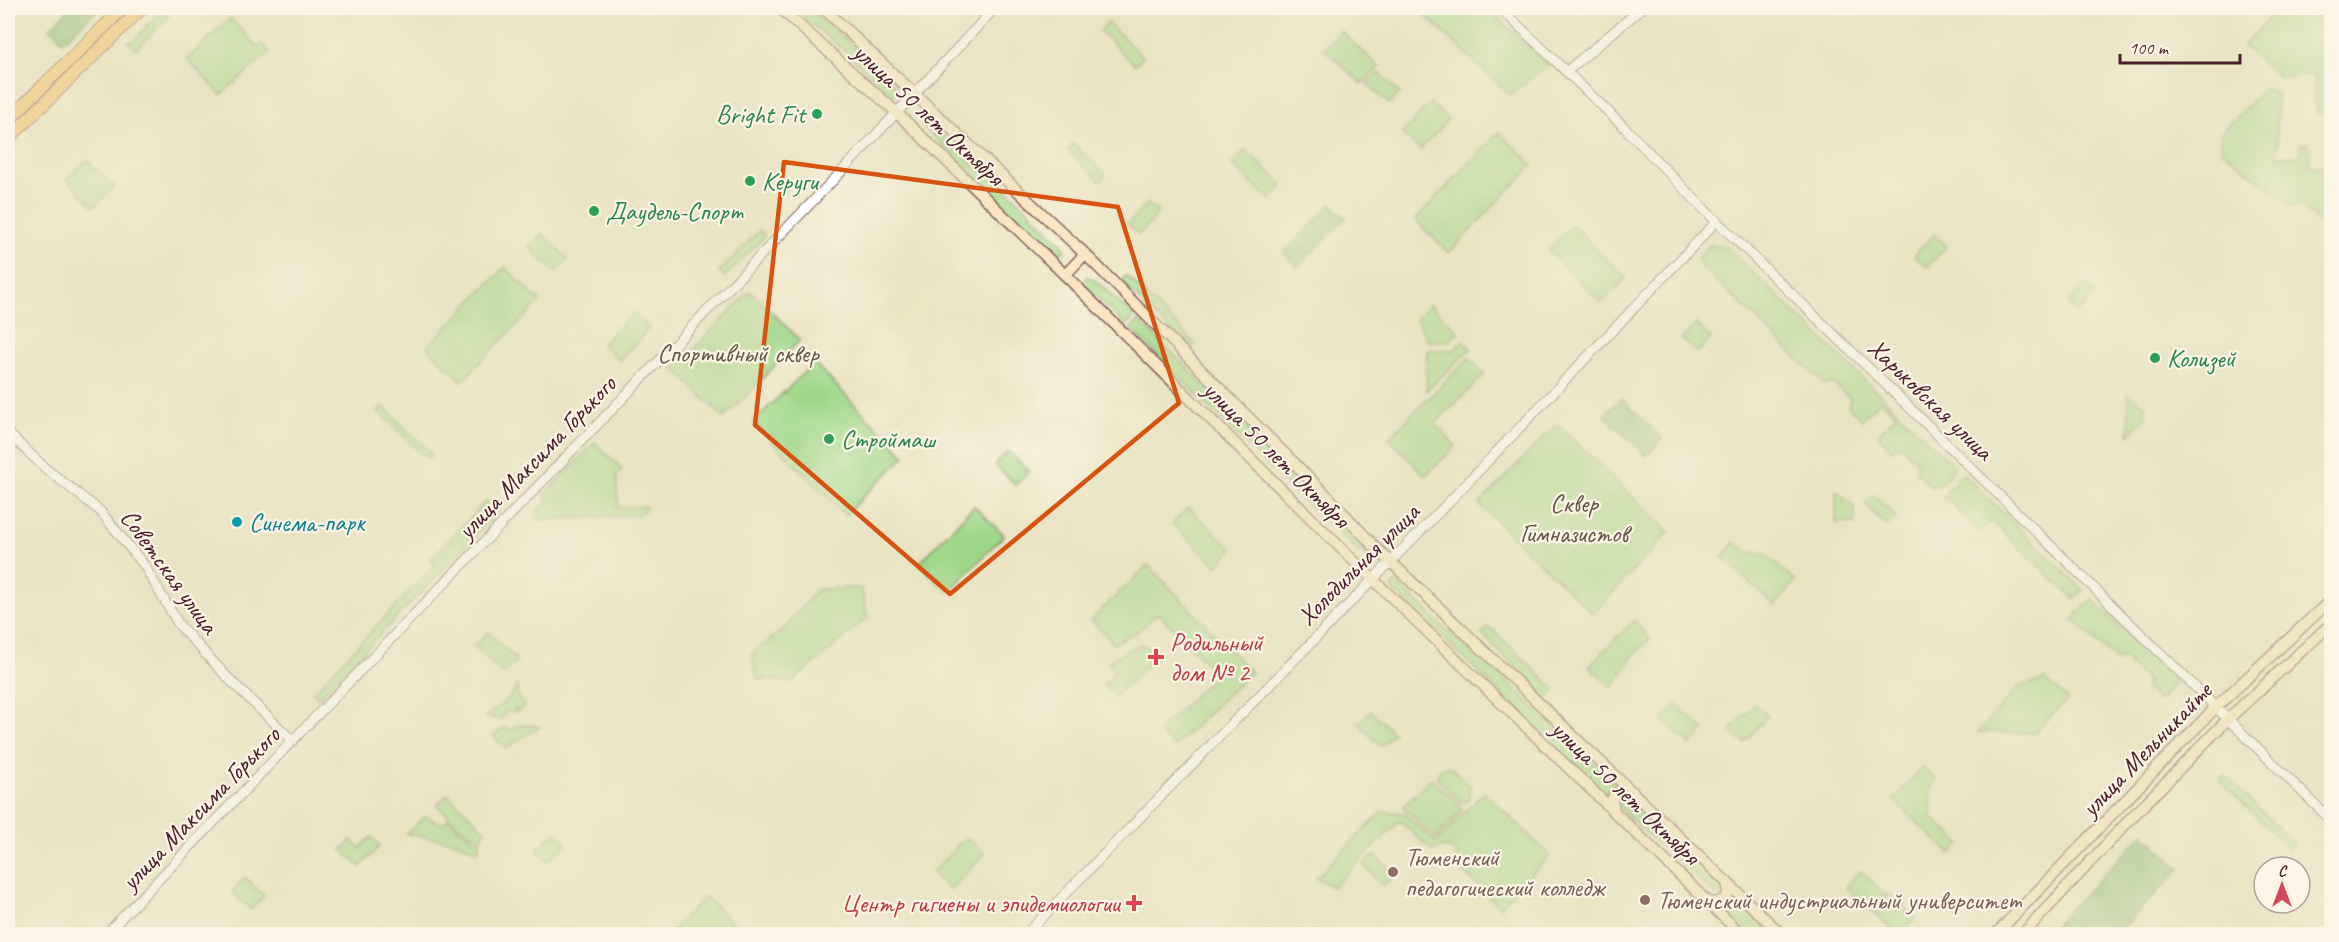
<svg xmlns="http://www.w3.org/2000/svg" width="2339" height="942" viewBox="0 0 2339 942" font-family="Caveat,sans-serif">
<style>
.green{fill:#9fd789;stroke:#747b5a;stroke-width:1.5}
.forest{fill:#7fb875;stroke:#646c50;stroke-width:1.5}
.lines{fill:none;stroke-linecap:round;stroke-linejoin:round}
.tertiary-casing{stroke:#826461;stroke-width:11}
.secondary-casing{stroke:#826461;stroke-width:13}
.primary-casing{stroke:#826461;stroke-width:14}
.tertiary{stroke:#fff;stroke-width:9}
.secondary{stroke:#fbe6c4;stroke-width:10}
.primary{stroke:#f6c06b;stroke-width:12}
.marked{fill:none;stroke:#d8530f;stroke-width:4.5;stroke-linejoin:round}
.leisure-dot{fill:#2e9e5b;stroke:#fcf5e5;stroke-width:2}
.culture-dot{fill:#0f9aa8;stroke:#fcf5e5;stroke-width:2}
.health-dot{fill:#e0444e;stroke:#fcf5e5;stroke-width:2}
.education-dot{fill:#8d6e63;stroke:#fcf5e5;stroke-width:2}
.labels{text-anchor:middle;stroke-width:4.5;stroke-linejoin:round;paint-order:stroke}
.leisure-label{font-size:26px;fill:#27864d;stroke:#fcf5e5;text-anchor:start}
.street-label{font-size:26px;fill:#4a1f2b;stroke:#fcf5e5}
.park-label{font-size:26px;fill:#645647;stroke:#fcf5e5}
.culture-label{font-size:26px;fill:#0d838f;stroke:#fcf5e5;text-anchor:start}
.health-label{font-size:26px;fill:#be3a42;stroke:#fcf5e5;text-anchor:start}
.education-label{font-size:26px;fill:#785e54;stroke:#fcf5e5;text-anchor:start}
</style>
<rect width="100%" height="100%" fill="#fcf5e5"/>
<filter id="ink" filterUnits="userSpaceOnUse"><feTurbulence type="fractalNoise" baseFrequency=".0167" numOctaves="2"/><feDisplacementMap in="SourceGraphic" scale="12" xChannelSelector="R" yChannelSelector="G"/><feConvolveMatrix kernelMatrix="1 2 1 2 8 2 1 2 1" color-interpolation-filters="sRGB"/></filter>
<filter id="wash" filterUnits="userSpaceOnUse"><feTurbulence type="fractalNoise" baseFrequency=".008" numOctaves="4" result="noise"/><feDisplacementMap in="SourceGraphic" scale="24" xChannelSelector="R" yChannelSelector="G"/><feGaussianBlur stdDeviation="1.35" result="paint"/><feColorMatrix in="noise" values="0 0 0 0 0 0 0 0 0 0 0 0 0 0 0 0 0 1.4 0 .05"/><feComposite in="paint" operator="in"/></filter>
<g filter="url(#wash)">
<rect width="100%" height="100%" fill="#eae4c4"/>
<g class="green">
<path d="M792,8H808L848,41L897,87L898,94L892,96L842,49Z"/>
<path d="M1417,8H1487L1548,65L1510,95Z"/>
<path d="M2278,8H2331V112L2316,113L2315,75L2280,77L2243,46Z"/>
<path d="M163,11L169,17L136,49L128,42L133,41L141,34V31L146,29V24L153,22L158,14Z"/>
<path d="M230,18L258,47L262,44L270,52L221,95L187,59Z"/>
<path d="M1107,22L1143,57L1135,65L1100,31Z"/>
<path d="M1341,31L1379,67L1362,84L1324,49Z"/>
<path d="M1378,72L1400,93L1389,104L1367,84Z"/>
<path d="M2265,88L2277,93V156H2300L2301,144H2309V166L2322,167V204L2331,213V233L2301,206H2292L2222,150L2220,134Z"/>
<path d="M1430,103L1448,120L1420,150L1402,133Z"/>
<path d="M928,121L974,165L994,176L1064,246V252H1057L1045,240L1033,235L923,126Z"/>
<path d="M1499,132L1533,165L1449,253L1415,220Z"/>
<path d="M1073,144L1106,175L1100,181L1067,150Z"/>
<path d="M1246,150L1283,185L1270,200L1232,165Z"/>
<path d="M87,159L114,187L94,207L67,179Z"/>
<path d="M1148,203L1158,212L1152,221L1138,235L1127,224Z"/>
<path d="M1572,225L1626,278L1601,303L1548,250Z"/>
<path d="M760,230L765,236L725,277L719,272Z"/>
<path d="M543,234L568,259L555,272L529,247Z"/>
<path d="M1934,234L1947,246L1927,267L1914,256Z"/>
<path d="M1710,245H1724L1953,465L1952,472L1938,486H1930L1917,473V461L1899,444L1892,450L1878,435L1896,415L1881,400L1862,420L1848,406L1850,399L1833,383L1824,384L1699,264L1698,256Z"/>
<path d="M505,267L540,301L462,381L427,347Z"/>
<path d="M1127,276L1196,345L1186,346L1122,283L1124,277Z"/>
<path d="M1087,277L1092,278L1135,316L1126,326L1085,285L1084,281Z"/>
<path d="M2085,285L2095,294L2077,313L2067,303Z"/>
<path d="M750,291L800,340L724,418L674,369Z"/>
<path d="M1429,304L1459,332L1449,341H1427L1416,318Z"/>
<path d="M633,313L650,328L619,360L602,344Z"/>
<path d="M1139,320L1368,546V553L1361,554L1323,517L1297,495L1131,329Z"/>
<path d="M1696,324L1711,338L1697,353L1682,339Z"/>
<path d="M1463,341L1471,349L1426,391L1427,350H1454Z"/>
<path d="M1469,358L1485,374L1435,424L1456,446L1425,476L1388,438Z"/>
<path d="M814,363L905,456L845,515L753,422Z"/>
<path d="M2128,393L2145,406L2146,417L2129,435Z"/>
<path d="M383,406L432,454L427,459L378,411Z"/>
<path d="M1557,424L1669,532L1593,614L1479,504Z"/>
<path d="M595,442L622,469L617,475L618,508L646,506L645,510L637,515L537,520L536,513L548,500L544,495Z"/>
<path d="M1008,451L1029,471L1016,485L995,465Z"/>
<path d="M1963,474L2083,590L2074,599L1992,521L1980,531L1943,496Z"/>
<path d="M1836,491L1855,507V523H1836Z"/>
<path d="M1874,495L1896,517L1886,526L1865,504Z"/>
<path d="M486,501L498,512L319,698L313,692L436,564L431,559Z"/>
<path d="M974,506L1004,535L948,593L918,564Z"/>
<path d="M1188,507L1233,549L1217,566L1172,524Z"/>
<path d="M1734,542L1748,552L1764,553L1796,581L1775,606L1722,557Z"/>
<path d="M1148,565L1251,672L1174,747L1158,731L1217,674L1158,613L1138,631L1114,644L1091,620Z"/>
<path d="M1395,583L1399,584L1441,625L1471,647L1616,785L1609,789L1607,796L1393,590L1392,586Z"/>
<path d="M861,588L868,617L793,682L757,679L752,654L786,627L817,589Z"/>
<path d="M2092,599L2177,682L2159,701L2146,689L2147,681L2124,658L2117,661L2073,619Z"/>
<path d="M1634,620L1650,639L1633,656L1612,688L1589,666Z"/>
<path d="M1488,628L1492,629L1556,690L1546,699L1482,634Z"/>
<path d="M488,632L517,660L503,674L474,646Z"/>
<path d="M1142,643L1156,657L1115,696L1103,684L1116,672L1107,662Z"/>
<path d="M2045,679L2068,699L2034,733L1978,732L2019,687Z"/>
<path d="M517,686L518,697L524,706L519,711L514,707L517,712H506L502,719L485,717L509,698Z"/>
<path d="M1677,704L1704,730L1690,745L1663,719Z"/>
<path d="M1755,704L1768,716L1744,743L1730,731Z"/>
<path d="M1371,711L1394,733L1381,746L1358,723Z"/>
<path d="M519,725L540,726C529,735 517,739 506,749L493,736L504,727L509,729Z"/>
<path d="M1445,766L1450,767L1470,786L1469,798L1466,802H1460L1437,779V774Z"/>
<path d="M1923,767L1936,780L1931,789L1932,818L1961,843L1951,854L1893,800Z"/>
<path d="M2224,775L2294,843L2289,849L2219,780Z"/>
<path d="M1431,778L1463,809L1436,838L1403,807Z"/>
<path d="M1484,792L1550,855L1500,907L1456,865L1457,855L1448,847L1431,850L1400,821L1333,887L1316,878L1383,811L1404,813L1436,842Z"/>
<path d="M448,794L485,830L482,839L459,827L437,805Z"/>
<path d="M1621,799H1626L1723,886L1724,889L1721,895H1716C1684,865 1650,838 1619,808L1617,803Z"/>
<path d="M425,816L441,824L448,819L460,830L481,842L478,851L453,841L406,834Z"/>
<path d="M556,832L567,844L548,861L537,849Z"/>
<path d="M371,837L380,846L360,867L342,850L351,840L360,848Z"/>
<path d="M966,837L985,854L950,890L932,872Z"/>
<path d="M1373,856H1376L1394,873V877L1383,886L1365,867L1364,864Z"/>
<path d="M1861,871L1885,894L1870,910L1845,887Z"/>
<path d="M245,877L264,896L251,910L232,892Z"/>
<path d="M1889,893L1916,918L1900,934H1897L1872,912Z"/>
<path d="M705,896L745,934H669Z"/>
<path d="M1735,898L1772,934H1751L1723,907L1730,905Z"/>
</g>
<g class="forest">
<path d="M69,8H99L63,42L50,28Z"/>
<path d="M1331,204L1346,218L1298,267L1283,253Z"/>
<path d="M1621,398L1663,439L1646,456L1604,415Z"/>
<path d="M2143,833L2180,869L2117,934H2057L2051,929Z"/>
</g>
</g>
<g filter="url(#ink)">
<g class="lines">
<defs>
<g id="tertiary">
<path d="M1500,8L1623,126L1705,210L1908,406L2332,821"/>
<path d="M1567,71L1642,8"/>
<path d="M8,433L45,468L100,511L144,565L179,625L229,679L293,741"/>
<path d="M106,934L841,172L995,8"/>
<path d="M1026,934L1446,505L1717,221"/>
</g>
<g id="secondary">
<path d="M780,8L897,113L1065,275L1354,561L1741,934"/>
<path d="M823,8L1085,254L1329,498L1373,545L1781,934"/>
<path d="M1065,275L1085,254"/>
<path d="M1614,812L1612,800L1615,794L1627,790L1633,792"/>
<path d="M1707,902C1721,905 1732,897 1727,882"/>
<path d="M1996,934L2216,707L2332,599"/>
<path d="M2023,934L2133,816L2228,719L2332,623"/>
</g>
<g id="primary">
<path d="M8,120L123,8"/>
<path d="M8,139L142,8"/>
</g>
</defs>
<use href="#tertiary" class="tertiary-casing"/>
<use href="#secondary" class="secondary-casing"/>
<use href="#primary" class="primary-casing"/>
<use href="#tertiary" class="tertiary"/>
<use href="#secondary" class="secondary"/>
<use href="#primary" class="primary"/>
</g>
</g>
<path d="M0 0H2339V942H0ZM784,162L1118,207L1179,403L950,594L755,425Z" fill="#eae4c4" fill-opacity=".55" fill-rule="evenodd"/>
<path class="marked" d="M784,162L1118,207L1179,403L950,594L755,425Z"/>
<g class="leisure-dot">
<circle cx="817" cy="114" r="6"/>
<circle cx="750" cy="181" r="6"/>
<circle cx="594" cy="211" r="6"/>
<circle cx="2155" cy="358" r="6"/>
<circle cx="829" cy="439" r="6"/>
</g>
<circle class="culture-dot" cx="237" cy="522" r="6"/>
<g class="health-dot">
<path d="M1153 648h6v6h6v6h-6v6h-6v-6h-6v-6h6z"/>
<path d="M1131 894h6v6h6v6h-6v6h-6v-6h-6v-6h6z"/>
</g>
<g class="education-dot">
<circle cx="1393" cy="872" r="6"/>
<circle cx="1645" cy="900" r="6"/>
</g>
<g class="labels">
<g class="leisure-label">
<text x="805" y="123" text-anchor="end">Bright Fit</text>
<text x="762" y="190">Керуги</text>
<text x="606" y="220">Даудель-Спорт</text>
<text x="2167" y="367">Колизей</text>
<text x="841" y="448">Строймаш</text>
</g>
<g class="street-label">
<text transform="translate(929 114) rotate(43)" y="9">улица 50 лет Октября</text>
<text transform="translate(1931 399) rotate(44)" y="9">Харьковская улица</text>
<text transform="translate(1277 454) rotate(45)" y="9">улица 50 лет Октября</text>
<text transform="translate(536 457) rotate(-46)" y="9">улица Максима Горького</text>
<text transform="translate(1358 564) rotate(-45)" y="9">Холодильная улица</text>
<text transform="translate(170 571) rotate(54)" y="9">Советская улица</text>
<text transform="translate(2146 749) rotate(-46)" y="9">улица Мельникайте</text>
<text transform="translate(1626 792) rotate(44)" y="9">улица 50 лет Октября</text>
<text transform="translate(200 808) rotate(-46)" y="9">улица Максима Горького</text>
</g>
<g class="park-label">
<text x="738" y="362">Спортивный сквер</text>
<text x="1574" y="512">Сквер<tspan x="1574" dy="30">Гимназистов</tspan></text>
</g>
<g class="culture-label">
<text x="249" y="531">Синема-парк</text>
</g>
<g class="health-label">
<text x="1170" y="651">Родильный<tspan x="1170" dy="30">дом № 2</tspan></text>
<text x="1120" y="912" text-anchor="end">Центр гигиены и эпидемиологии</text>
</g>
<g class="education-label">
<text x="1405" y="866">Тюменский<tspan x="1405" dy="30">педагогический колледж</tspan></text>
<text x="1657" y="909">Тюменский индустриальный университет</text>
</g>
</g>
<rect width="2339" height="942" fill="none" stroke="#fcf5e5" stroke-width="30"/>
<g transform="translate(2282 885)"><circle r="28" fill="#fcf5e5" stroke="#b59f9b" stroke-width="1.5"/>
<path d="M0-4.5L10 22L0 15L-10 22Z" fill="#d1495b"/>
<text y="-9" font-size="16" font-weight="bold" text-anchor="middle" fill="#4a1f2b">С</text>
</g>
<path d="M2120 54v9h120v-9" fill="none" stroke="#4a1f2b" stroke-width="3"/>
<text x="2129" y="54" font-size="18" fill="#4a1f2b" stroke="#fcf5e5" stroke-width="4.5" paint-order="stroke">100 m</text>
</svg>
